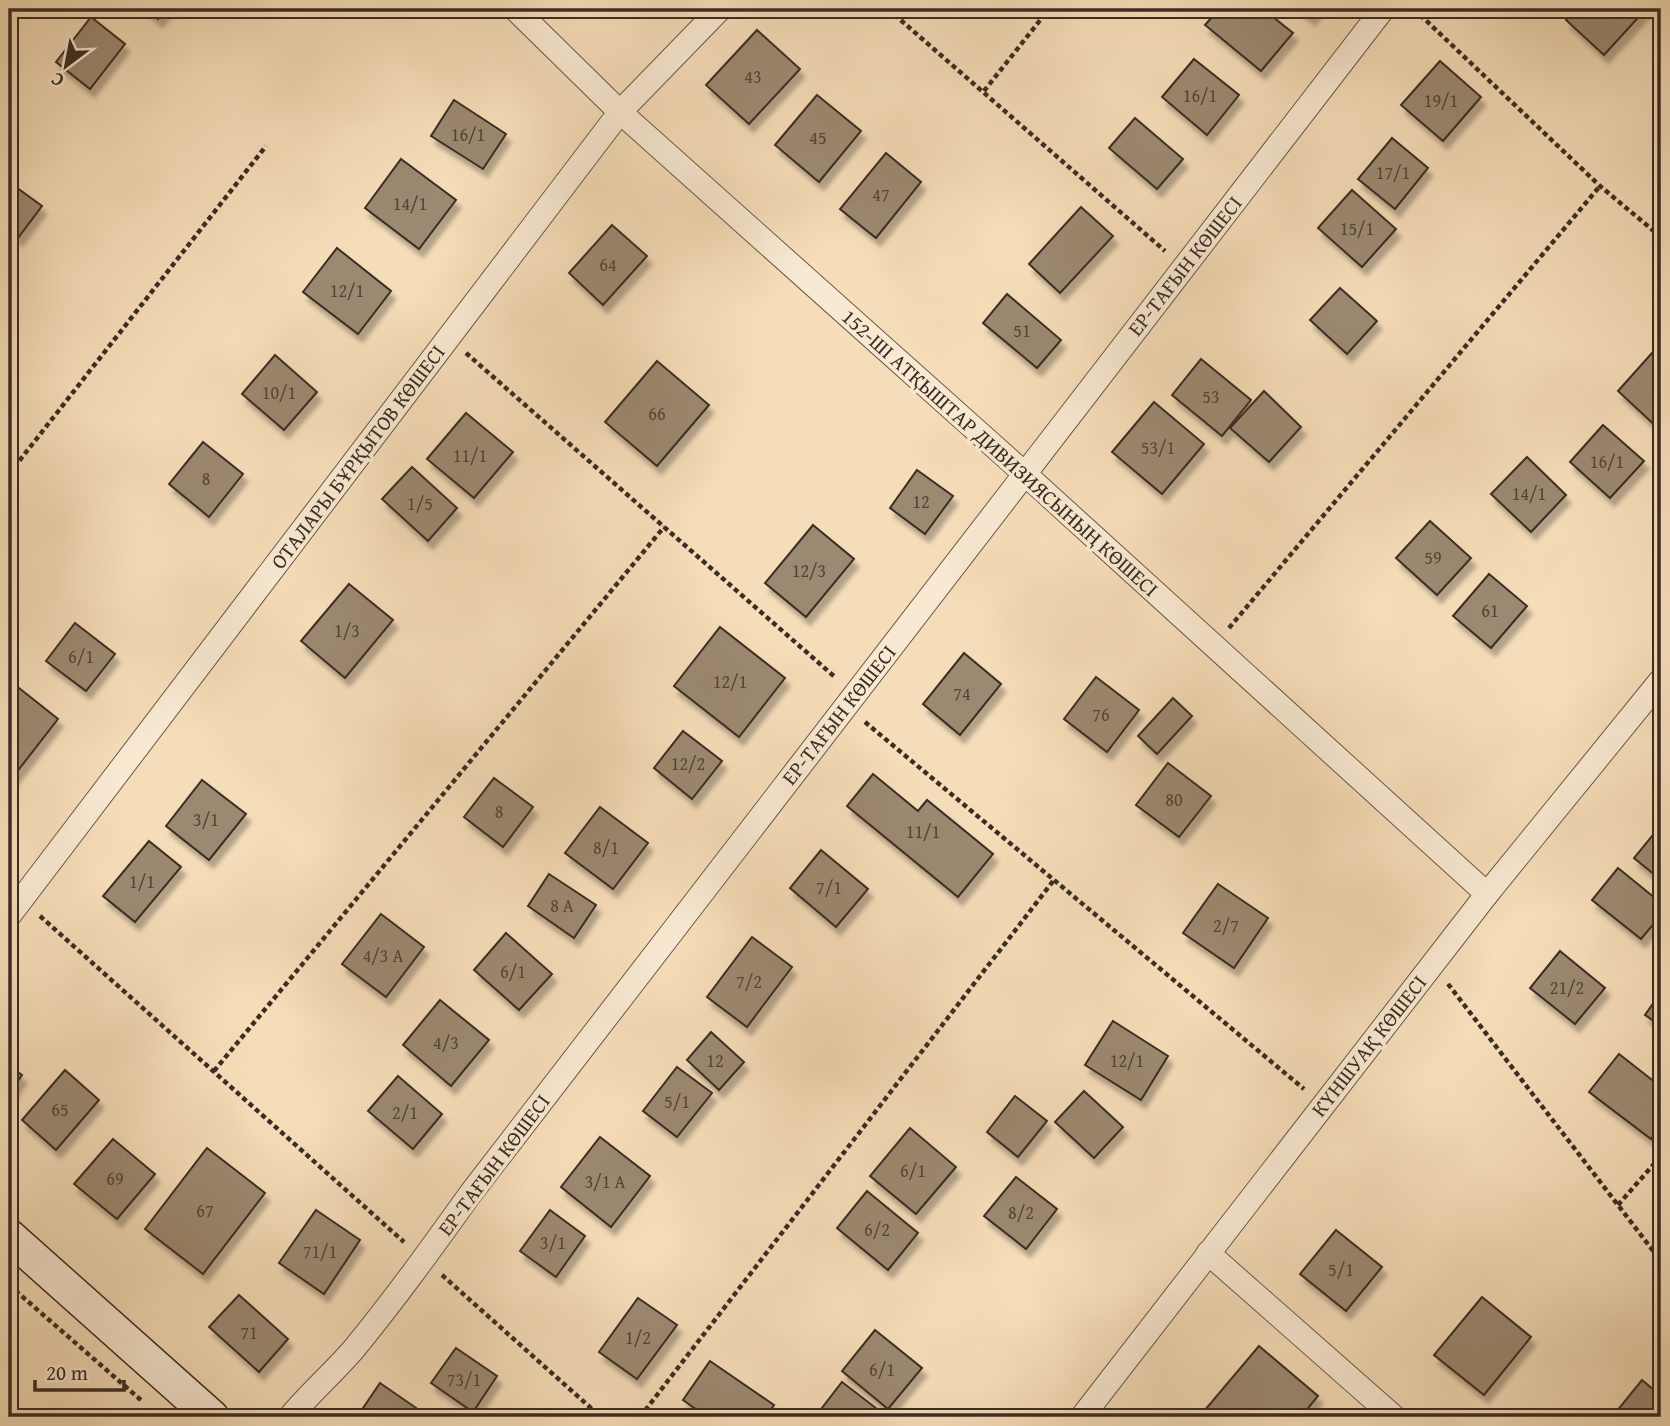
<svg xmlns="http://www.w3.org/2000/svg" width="1670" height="1426" viewBox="0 0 1670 1426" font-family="'Gentium Book Plus',serif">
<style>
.building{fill:#9c8971;stroke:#3b2d22;stroke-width:2;filter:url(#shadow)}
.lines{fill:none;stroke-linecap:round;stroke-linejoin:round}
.street-casing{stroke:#6a5948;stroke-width:25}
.secondary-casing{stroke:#3b2d22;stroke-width:36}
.path{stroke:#3b2d22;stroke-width:4.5;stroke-dasharray:5 3.5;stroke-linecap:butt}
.street{stroke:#f9e9d2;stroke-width:23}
.secondary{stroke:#f9e9d2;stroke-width:33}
.labels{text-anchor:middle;stroke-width:7;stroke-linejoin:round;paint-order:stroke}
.number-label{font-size:18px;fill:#534436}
.street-label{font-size:21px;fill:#3b2d22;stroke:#f9e9d2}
</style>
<defs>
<filter id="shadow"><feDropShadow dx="4.5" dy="8" stdDeviation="2" flood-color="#0004"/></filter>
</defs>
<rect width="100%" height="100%" fill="#f6ddb9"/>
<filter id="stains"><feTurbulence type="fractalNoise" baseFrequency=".00286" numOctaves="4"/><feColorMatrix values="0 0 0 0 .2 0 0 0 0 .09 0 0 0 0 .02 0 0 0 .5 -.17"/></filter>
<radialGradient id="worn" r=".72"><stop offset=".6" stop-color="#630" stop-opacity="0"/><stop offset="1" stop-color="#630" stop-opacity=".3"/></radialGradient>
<g class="building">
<path d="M146,9H167L158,19Z"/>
<path d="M1219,9H1263L1293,33L1261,71L1205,25Z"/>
<path d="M1300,9H1317L1311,17Z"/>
<path d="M1577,9H1646L1604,55L1566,20Z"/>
<path d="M91,17L125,44L90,89L56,62Z"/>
<path d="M757,30L800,69L749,124L706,85Z"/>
<path d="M1194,59L1239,95L1207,135L1162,97Z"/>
<path d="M1440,61L1481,97L1443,141L1401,105Z"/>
<path d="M817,95L861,131L819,182L775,145Z"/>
<path d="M454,100L506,134L483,169L431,136Z"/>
<path d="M1135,118L1183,159L1157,189L1109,148Z"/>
<path d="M1392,138L1428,168L1395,209L1358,179Z"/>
<path d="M886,153L921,182L876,238L840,209Z"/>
<path d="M401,159L456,200L419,249L365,208Z"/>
<path d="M9,182L42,206L18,238L9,231Z"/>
<path d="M1352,190L1396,229L1362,267L1318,228Z"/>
<path d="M1081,207L1113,236L1060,293L1029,264Z"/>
<path d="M612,225L647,256L603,305L569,273Z"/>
<path d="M337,248L391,291L358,334L303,292Z"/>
<path d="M1340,288L1377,321L1347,354L1310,320Z"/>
<path d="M1007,294L1061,340L1037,368L983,323Z"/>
<path d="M1652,353L1661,362V431L1618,391Z"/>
<path d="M275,355L317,392L284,430L242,394Z"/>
<path d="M1201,359L1251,400L1222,436L1172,395Z"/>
<path d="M657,361L709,405L657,466L605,422Z"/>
<path d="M1264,391L1301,427L1269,462L1230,428Z"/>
<path d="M1154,402L1204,444L1162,494L1112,452Z"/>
<path d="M466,413L513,452L474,498L427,459Z"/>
<path d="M1603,425L1644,461L1610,498L1570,462Z"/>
<path d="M203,442L243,474L209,517L169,484Z"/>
<path d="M1527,457L1566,495L1531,532L1491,494Z"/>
<path d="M412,467L457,508L428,541L382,499Z"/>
<path d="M917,470L953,496L925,534L890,508Z"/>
<path d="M1430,521L1471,558L1437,595L1396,558Z"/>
<path d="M813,525L854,559L806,617L765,583Z"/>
<path d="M1489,574L1527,606L1491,648L1453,616Z"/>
<path d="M349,584L393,620L345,678L301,641Z"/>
<path d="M75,623L115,654L86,691L46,661Z"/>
<path d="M720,627L785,678L739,737L674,686Z"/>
<path d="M964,653L1001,684L960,735L923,704Z"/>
<path d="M1096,677L1139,710L1107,752L1064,719Z"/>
<path d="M19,688L58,719L9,782V701Z"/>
<path d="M1173,698L1192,716L1157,754L1138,736Z"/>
<path d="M683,731L722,761L692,799L654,768Z"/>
<path d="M1168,763L1211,796L1179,837L1136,805Z"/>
<path d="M873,774L918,811L927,800L993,854L958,897L847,806Z"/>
<path d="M494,778L533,807L503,847L464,817Z"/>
<path d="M202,780L246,814L209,860L166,826Z"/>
<path d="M600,807L648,843L613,889L565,853Z"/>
<path d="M1661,825V880L1634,858Z"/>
<path d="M149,841L181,867L135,922L103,896Z"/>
<path d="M821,850L868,889L836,927L790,888Z"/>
<path d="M1618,868L1661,903V915L1641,939L1592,900Z"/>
<path d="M549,874L596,905L574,938L528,906Z"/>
<path d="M1218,884L1268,918L1234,968L1183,933Z"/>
<path d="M381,914L424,947L386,997L342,964Z"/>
<path d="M506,933L552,974L519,1010L474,970Z"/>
<path d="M752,937L792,967L747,1027L707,997Z"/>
<path d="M1560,951L1605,988L1575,1024L1530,988Z"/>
<path d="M1661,992V1026L1645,1015Z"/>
<path d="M440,1000L489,1040L451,1086L403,1045Z"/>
<path d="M1113,1021L1168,1056L1141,1100L1085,1065Z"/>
<path d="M711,1032L744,1062L719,1090L687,1060Z"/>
<path d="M1619,1054L1661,1087V1125L1651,1139L1589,1092Z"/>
<path d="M9,1066L22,1075L9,1095Z"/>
<path d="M677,1067L712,1093L677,1137L643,1111Z"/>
<path d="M65,1070L99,1100L56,1150L22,1120Z"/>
<path d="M398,1076L442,1114L413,1149L368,1111Z"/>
<path d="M1084,1091L1123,1127L1094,1158L1055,1122Z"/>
<path d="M1015,1096L1047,1121L1018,1157L987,1132Z"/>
<path d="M910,1128L956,1167L916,1214L870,1176Z"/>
<path d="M600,1137L650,1176L611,1227L561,1187Z"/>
<path d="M113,1139L155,1174L117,1219L74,1184Z"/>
<path d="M207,1148L265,1193L203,1274L145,1229Z"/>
<path d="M1016,1177L1057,1209L1026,1249L984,1216Z"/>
<path d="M867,1191L918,1233L888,1270L837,1228Z"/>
<path d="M316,1210L360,1240L324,1294L279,1263Z"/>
<path d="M550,1210L585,1236L556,1277L520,1251Z"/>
<path d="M1336,1230L1382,1267L1346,1311L1300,1274Z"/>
<path d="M239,1295L288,1339L259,1372L209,1327Z"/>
<path d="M1482,1297L1531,1337L1484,1395L1434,1355Z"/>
<path d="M638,1298L677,1325L637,1379L599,1352Z"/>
<path d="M875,1330L922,1368L888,1409L842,1371Z"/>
<path d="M1259,1346L1318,1396L1301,1417H1199Z"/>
<path d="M456,1348L497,1376L473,1412L431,1383Z"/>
<path d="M710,1361L774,1405L766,1417H707L683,1400Z"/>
<path d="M1642,1380L1661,1396V1417H1612Z"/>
<path d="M842,1382L885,1415L883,1417H815Z"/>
<path d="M380,1383L429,1417H357Z"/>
</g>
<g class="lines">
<defs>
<g id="street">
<path d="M515,9L620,112L1025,474L1487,894"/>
<path d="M9,916L620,112L720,9"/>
<path d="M1208,1253L1394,1417"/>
<path d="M290,1417C310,1393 333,1373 353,1350C395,1299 433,1246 471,1193L1383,9"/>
<path d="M1082,1417L1487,894L1661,680"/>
</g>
<path id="secondary" d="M9,1236L212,1417"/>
</defs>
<use href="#street" class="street-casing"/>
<use href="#secondary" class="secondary-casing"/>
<g class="path">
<path d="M888,9L1165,251"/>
<path d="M1414,9L1600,186L1661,237"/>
<path d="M984,91L1049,9"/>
<path d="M466,353L836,678"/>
<path d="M9,474L266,146"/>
<path d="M1229,628L1600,186"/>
<path d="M865,722L1304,1089"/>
<path d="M40,916L404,1242"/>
<path d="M1448,984L1661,1261"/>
<path d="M214,1071L664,527"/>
<path d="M1618,1205L1661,1156"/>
<path d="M442,1275L601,1417"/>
<path d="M9,1285L142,1401"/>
<path d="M640,1417L1054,880"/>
</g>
<use href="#street" class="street"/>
<use href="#secondary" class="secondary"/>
</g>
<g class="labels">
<g class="number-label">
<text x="753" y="83">43</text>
<text x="1200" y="102">16/1</text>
<text x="1441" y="107">19/1</text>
<text x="468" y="141">16/1</text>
<text x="818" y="144">45</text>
<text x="1393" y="179">17/1</text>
<text x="881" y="201">47</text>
<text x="410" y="210">14/1</text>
<text x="1357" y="235">15/1</text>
<text x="608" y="271">64</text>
<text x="347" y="297">12/1</text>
<text x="1022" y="337">51</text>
<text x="279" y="399">10/1</text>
<text x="1211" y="403">53</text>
<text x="657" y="420">66</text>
<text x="1158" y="454">53/1</text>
<text x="470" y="462">11/1</text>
<text x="1607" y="468">16/1</text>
<text x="206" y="485">8</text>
<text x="1529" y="500">14/1</text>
<text x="921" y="508">12</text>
<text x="420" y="510">1/5</text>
<text x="1433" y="564">59</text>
<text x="809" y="577">12/3</text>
<text x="1490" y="617">61</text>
<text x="347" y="637">1/3</text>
<text x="81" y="663">6/1</text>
<text x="730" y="688">12/1</text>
<text x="962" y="700">74</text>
<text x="1101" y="721">76</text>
<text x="688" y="770">12/2</text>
<text x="1174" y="806">80</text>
<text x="499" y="818">8</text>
<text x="206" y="826">3/1</text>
<text x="923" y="838">11/1</text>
<text x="606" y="854">8/1</text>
<text x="142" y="888">1/1</text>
<text x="829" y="894">7/1</text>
<text x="562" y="912">8 А</text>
<text x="1226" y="932">2/7</text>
<text x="383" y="962">4/3 А</text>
<text x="513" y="978">6/1</text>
<text x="749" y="988">7/2</text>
<text x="1567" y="994">21/2</text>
<text x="446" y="1049">4/3</text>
<text x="715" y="1067">12</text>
<text x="1127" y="1067">12/1</text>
<text x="677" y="1108">5/1</text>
<text x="60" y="1116">65</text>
<text x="405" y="1119">2/1</text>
<text x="913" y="1177">6/1</text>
<text x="115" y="1185">69</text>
<text x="605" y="1188">3/1 А</text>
<text x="205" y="1217">67</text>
<text x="1021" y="1219">8/2</text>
<text x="877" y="1236">6/2</text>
<text x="553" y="1249">3/1</text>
<text x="320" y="1258">71/1</text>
<text x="1341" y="1276">5/1</text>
<text x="249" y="1339">71</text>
<text x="638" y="1344">1/2</text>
<text x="882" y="1376">6/1</text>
<text x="464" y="1386">73/1</text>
</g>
<g class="street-label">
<text transform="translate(1185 266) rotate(-52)" y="7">ЕР-ТАҒЫН КӨШЕСІ</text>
<text transform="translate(1000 453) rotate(42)" y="7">152-ШІ АТҚЫШТАР ДИВИЗИЯСЫНЫҢ КӨШЕСІ</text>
<text transform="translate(358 457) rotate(-53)" y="7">ОТАЛАРЫ БҰРҚЫТОВ КӨШЕСІ</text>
<text transform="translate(839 715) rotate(-52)" y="7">ЕР-ТАҒЫН КӨШЕСІ</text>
<text transform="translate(1369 1046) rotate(-52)" y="7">КҮНШУАҚ КӨШЕСІ</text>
<text transform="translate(494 1165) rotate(-53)" y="7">ЕР-ТАҒЫН КӨШЕСІ</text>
</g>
</g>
<rect width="1670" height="1426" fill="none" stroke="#f6ddb9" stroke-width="35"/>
<rect x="10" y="10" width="1649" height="1405" fill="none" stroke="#3b2d22" stroke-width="3.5"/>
<rect x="18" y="18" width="1635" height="1391" fill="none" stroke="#3b2d22" stroke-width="2"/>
<g transform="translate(66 66) rotate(212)" stroke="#f9e9d2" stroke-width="5" paint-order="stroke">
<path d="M0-5L12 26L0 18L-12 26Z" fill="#3b2d22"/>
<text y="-10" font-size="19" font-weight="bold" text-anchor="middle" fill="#3b2d22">С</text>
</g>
<path d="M35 1380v10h89v-10" fill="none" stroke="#3b2d22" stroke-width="3.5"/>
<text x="46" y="1380" font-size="21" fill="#3b2d22" stroke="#f9e9d2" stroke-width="5" paint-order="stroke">20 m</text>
<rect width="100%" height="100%" filter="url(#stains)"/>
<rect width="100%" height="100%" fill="url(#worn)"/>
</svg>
